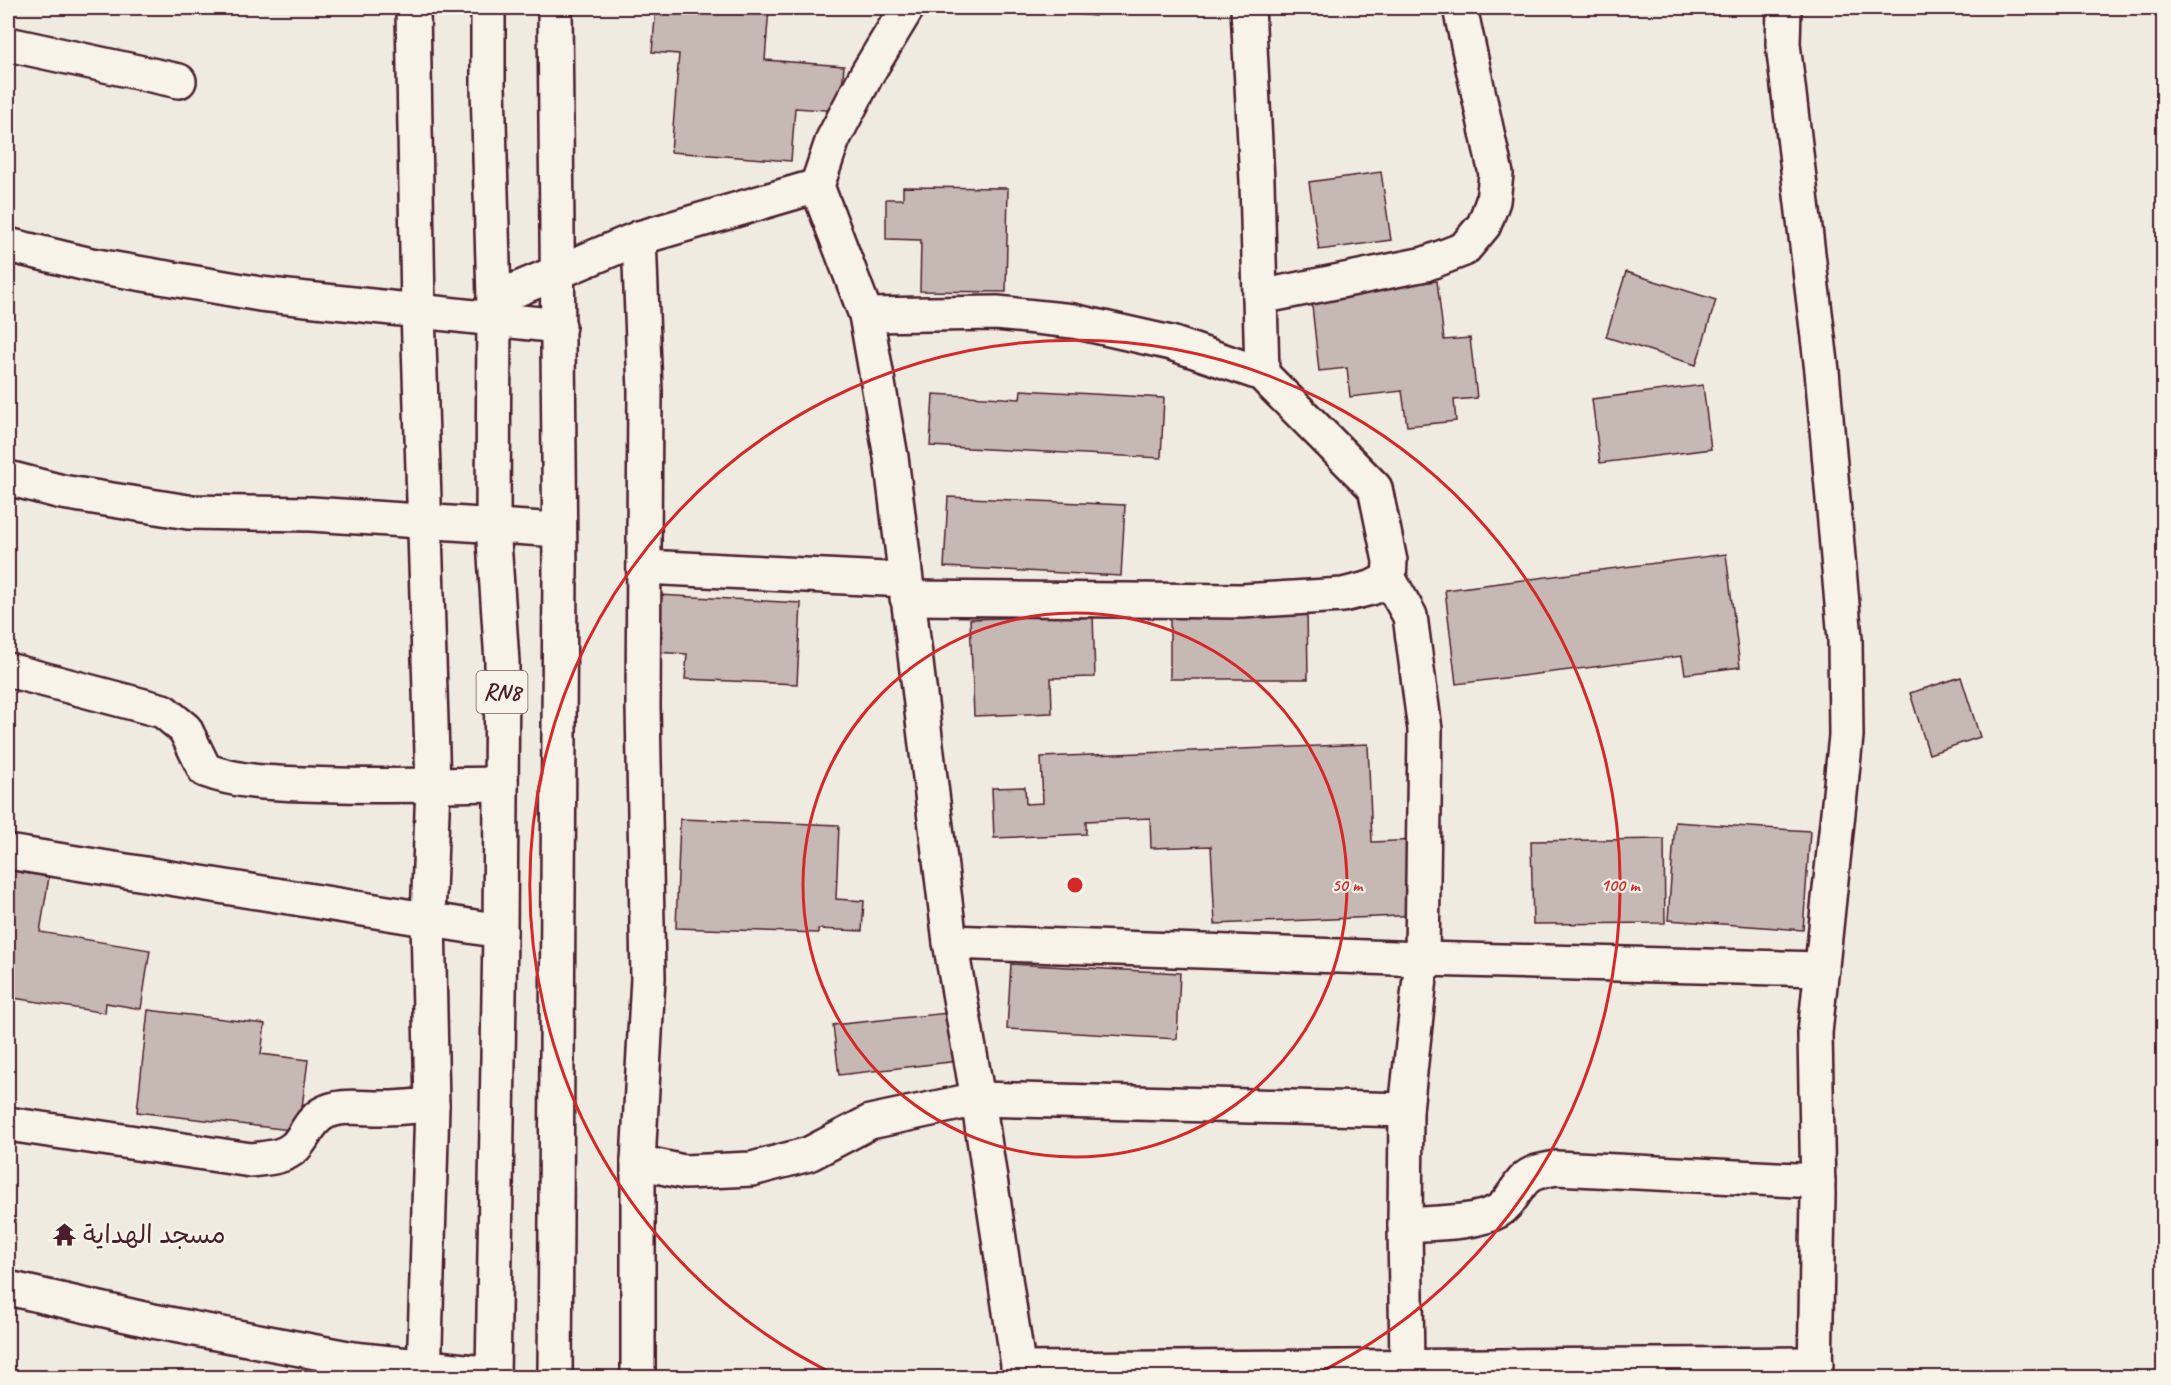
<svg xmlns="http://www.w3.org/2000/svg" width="2171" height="1385" viewBox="0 0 2171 1385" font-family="Caveat,'Playpen Sans Arabic',sans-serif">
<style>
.building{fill:#c6b8b3;stroke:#4a1f2b;stroke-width:1.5}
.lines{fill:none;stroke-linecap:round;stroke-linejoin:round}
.minor-casing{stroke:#4a1f2b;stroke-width:38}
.highway-casing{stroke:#4a1f2b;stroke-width:38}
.minor{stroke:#f7f3e8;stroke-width:33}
.highway{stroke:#f7f3e8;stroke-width:33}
.ring{fill:none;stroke:#d62828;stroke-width:3}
.labels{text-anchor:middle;stroke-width:4.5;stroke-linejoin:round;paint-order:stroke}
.shield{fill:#f7f3e8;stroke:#7e5f64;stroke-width:1.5}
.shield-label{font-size:24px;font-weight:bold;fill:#4a1f2b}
.poi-label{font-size:26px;fill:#4a1f2b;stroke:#f7f3e8;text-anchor:start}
.centre{fill:#d62828;stroke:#f7f3e8;stroke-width:3}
.ring-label{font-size:18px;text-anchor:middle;font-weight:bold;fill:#d62828;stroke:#f7f3e8;stroke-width:4.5;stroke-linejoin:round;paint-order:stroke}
</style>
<rect width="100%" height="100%" fill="#f0ebe0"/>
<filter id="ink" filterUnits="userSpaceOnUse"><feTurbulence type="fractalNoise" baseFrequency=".0167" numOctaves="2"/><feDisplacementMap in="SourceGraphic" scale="12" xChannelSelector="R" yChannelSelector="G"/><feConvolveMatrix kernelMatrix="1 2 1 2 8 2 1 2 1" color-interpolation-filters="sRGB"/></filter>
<g filter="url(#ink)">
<g class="building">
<path d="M656,8H769L765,60L844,66L840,111L795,108L791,161L671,152L679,54L652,52Z"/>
<path d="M1022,8H1096L1095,16Z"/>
<path d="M1381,172L1391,240L1319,250L1309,182Z"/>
<path d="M903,187L1008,188L1006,292L920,291L921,240L886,239V199H903Z"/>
<path d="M1626,272L1716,300L1696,365L1606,337Z"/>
<path d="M1437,281L1444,340L1470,338L1477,398L1454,400L1456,421L1407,426L1402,391L1350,397L1347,368L1319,371L1311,296Z"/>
<path d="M1703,385L1711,449L1600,463L1592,399Z"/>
<path d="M1021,390L1164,398L1161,458L930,446L933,394L1020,399Z"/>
<path d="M948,497L1125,505L1121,576L944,567Z"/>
<path d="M1726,554L1740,667L1685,674L1682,656L1456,684L1445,590Z"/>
<path d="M658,595L801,603L797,684L685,679L687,654L655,652Z"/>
<path d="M1170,609H1307L1308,679H1170Z"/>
<path d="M1093,615L1095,677L1051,678L1052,713L974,716L970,619Z"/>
<path d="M1961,677L1980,737L1929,754L1910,693Z"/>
<path d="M1368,744L1372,842L1418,840L1421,915L1215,924L1211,846L1151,848L1150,818L1086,821V834L994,838L992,788L1025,787L1026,804L1043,803L1041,757Z"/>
<path d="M680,819L839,825L836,899L864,901L862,931L818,929V933L676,928Z"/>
<path d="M1675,822L1810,831L1803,930L1668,920Z"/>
<path d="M1664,839L1665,923L1533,924L1531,841Z"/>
<path d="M8,870L49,877L40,932L150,950L141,1009L106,1003L105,1013L8,997Z"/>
<path d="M1011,964L1180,973L1177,1039L1007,1029Z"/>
<path d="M148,1010L265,1024L261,1054L308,1060L299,1131L137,1112Z"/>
<path d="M948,1013L958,1061L839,1075L833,1025Z"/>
</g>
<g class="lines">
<defs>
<g id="minor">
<path d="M413,8L418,311L433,785L428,919L432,1105L424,1378"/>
<path d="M1248,8L1257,181L1262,374"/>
<path d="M1784,8L1783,44L1822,371L1845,639L1846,736L1815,1033L1818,1195L1815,1378"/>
<path d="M8,44L179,81"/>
<path d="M817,186L866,315L891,457L950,942L978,1099L1020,1378"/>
<path d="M8,245L91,265L260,294L559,326"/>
<path d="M1260,297L1425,264L1464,249L1484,225L1493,201L1496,174L1460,8"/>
<path d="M494,299L639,238L817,186L833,139L867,74L907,8"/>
<path d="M866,315L997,313L1073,321L1171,343L1262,374L1375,488L1390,561L1389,579L1371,588L1343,595L1242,601L907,598"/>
<path d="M8,478L62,492L188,512L311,514L559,530"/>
<path d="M644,567L905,580"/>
<path d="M1389,579L1410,616L1425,730L1422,959L1406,1110L1405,1225L1407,1367"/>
<path d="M8,670L163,711L185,729L205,770C237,782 270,783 304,784C370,787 436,785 501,784"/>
<path d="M8,852L500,931"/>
<path d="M950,942L1422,959L1822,969"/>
<path d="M8,1124L251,1160C266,1158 283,1158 295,1147C305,1137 309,1122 322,1114C340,1103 365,1109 386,1108C401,1108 417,1106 432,1105"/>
<path d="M638,1162L684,1172L752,1169L809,1154L870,1122L978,1099L1406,1110"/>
<path d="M1405,1225C1431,1223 1475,1224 1498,1211C1511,1203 1515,1189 1525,1179C1533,1171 1546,1170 1556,1168L1818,1181"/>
<path d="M8,1288L153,1321L353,1359L493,1374"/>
<path d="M1018,1369L1816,1364"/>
<path d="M638,1378V1162L648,978L643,706L645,391L639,238"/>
</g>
<g id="highway">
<path d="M488,8V86L494,299L493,526L502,662L500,931L493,1378"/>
<path d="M555,1378L560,569L555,8"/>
</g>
</defs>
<use href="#minor" class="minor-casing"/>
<use href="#highway" class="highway-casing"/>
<use href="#minor" class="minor"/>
<use href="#highway" class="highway"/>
</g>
</g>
<g class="ring">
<circle cx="1075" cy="885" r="272"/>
<path d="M840 1377A545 545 0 1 1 1310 1377"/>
</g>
<defs>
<symbol id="temple-bare" viewBox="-9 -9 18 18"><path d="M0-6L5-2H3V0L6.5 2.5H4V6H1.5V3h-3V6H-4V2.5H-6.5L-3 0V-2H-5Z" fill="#4a1f2b" stroke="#f7f3e8" stroke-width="2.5" paint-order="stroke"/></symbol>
</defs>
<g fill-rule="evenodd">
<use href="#temple-bare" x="48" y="1218" width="33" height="33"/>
</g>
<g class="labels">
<rect class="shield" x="476.5" y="671" width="51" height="42" rx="4.5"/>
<g class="shield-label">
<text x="502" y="700">RN8</text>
</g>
<g class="poi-label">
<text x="83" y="1243">مسجد الهداية</text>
</g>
</g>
<circle cx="1075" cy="885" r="9" class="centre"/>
<g class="ring-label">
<text x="1347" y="891">50 m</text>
<text x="1620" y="891">100 m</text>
</g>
<rect width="2171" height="1385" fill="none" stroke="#f7f3e8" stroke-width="30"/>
<rect x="15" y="15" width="2141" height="1355" fill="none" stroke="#4a1f2b" stroke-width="2" filter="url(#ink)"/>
</svg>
